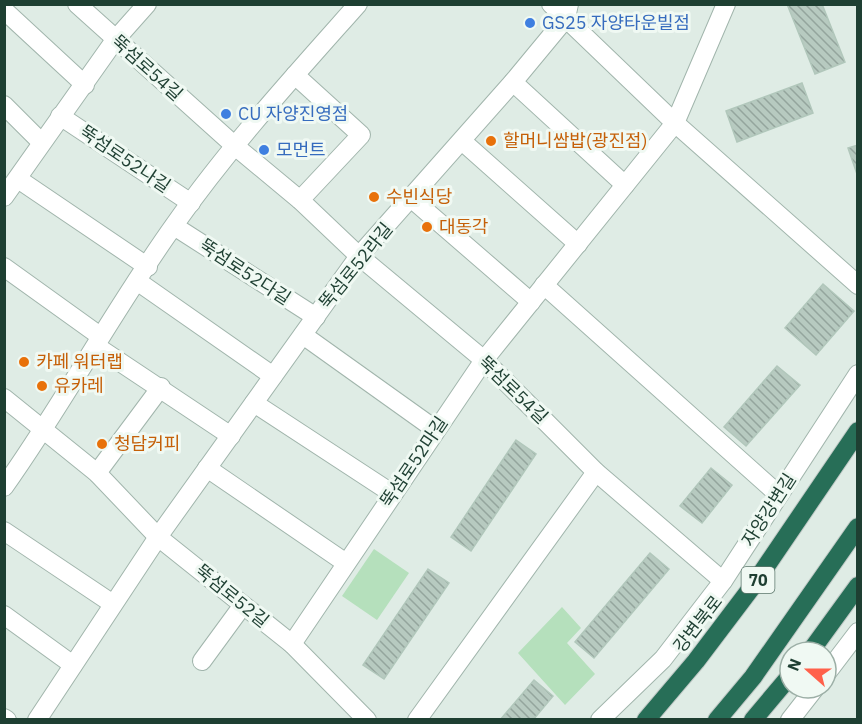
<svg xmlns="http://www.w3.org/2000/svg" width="862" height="724" viewBox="0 0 862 724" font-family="'IBM Plex Sans','Noto Sans KR',sans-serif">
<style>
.park{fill:#b5e0bc}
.building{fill:url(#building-back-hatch);stroke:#b1c7bb;stroke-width:1.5}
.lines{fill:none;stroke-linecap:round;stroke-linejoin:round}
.minor-casing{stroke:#a1b5ac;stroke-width:20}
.highway-casing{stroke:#c0c9c6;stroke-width:20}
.minor{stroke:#fff;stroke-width:18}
.highway{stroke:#276e57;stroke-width:18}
.shop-dot{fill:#3f7fe0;stroke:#f0f9f3;stroke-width:2}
.food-dot{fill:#e8710a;stroke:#f0f9f3;stroke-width:2}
.labels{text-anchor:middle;stroke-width:6;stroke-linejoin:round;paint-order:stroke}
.shield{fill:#f0f9f3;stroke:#5d776c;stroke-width:1.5}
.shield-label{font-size:16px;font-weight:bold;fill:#1e3f32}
.shop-label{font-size:18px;fill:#366cbe;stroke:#f0f9f3;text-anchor:start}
.street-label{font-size:18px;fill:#1e3f32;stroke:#f0f9f3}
.food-label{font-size:18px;fill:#c56008;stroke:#f0f9f3;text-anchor:start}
</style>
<defs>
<pattern id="building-back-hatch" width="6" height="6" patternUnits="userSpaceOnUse" patternTransform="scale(1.5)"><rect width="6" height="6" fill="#b7cac0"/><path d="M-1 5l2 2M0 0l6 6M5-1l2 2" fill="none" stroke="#94a59d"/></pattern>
</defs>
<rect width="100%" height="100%" fill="#dfece5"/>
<g class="park">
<path d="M374,549L409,573L377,620L342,596Z"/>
<path d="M562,607L581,628L567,643L595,674L565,705L518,653Z"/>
</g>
<g class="building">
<path d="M787,4H822L845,62L815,74Z"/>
<path d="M802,83L813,113L737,142L726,111Z"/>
<path d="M858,145V177L848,148Z"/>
<path d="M823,284L854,311L816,355L785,328Z"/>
<path d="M777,366L800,385L746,446L724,427Z"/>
<path d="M516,440L536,454L471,551L451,537Z"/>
<path d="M711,468L732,485L702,523L680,506Z"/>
<path d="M650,553L669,569L594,658L575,642Z"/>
<path d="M428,569L449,583L384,679L363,665Z"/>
<path d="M534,680L553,696L533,720H500Z"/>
</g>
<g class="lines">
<defs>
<g id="minor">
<path d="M77,4L235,146L300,200L359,256L484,360L596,472L723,581"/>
<path d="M551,4L675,123L858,285"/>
<path d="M4,10L85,85"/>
<path d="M295,75L361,135L300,200"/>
<path d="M513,82L625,185"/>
<path d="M4,105L41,142"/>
<path d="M60,116L191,203"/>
<path d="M462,141L578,244"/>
<path d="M18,179L148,267"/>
<path d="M4,197L115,40L147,4"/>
<path d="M412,199L531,302"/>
<path d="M174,226L316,317"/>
<path d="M4,267L100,336"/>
<path d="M137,281L273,376"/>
<path d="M544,285L779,495"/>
<path d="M303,335L436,430"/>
<path d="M96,346L231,436"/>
<path d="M4,398L97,473L158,537L292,644L367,720"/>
<path d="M254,403L393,494"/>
<path d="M207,468L346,563"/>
<path d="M97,473L161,387"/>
<path d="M4,487C65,401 114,309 175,224C230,146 295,75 358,4"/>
<path d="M4,531L113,604"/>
<path d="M4,615L73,665"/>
<path d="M292,644L484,360L675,123L726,4"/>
<path d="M202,661L243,605"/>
<path d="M826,674L858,632"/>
<path d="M4,718L7,720"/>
<path d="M37,720L158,537L359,256L513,82L566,18L569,4"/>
<path d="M417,720L596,472"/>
<path d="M600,720L663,659L723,581L858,374"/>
<path d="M790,720L815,688"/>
</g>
<g id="highway">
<path d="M810,652L858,586"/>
<path d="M646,720L696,661L752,587L858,431"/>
<path d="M717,720L753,677L858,527"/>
<path d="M753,720L790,676"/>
</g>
</defs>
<use href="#minor" class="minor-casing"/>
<use href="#highway" class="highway-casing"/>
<use href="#minor" class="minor"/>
<use href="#highway" class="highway"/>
</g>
<g class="shop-dot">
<circle cx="530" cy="23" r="6"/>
<circle cx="226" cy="114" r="6"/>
<circle cx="264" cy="150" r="6"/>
</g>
<g class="food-dot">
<circle cx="491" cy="141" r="6"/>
<circle cx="374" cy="197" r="6"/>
<circle cx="427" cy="227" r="6"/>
<circle cx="24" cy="362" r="6"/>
<circle cx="42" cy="386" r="6"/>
<circle cx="102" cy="444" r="6"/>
</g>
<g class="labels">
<rect class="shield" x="741.5" y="567" width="33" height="26" rx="4.5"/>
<g class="shield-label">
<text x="758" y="586">70</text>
</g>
<g class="shop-label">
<text x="542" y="29">GS25 자양타운빌점</text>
<text x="238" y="120">CU 자양진영점</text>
<text x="276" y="156">모먼트</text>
</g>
<g class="street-label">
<text transform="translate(147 68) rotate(42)" y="6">뚝섬로54길</text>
<text transform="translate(125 159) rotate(34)" y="6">뚝섬로52나길</text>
<text transform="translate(356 266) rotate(-51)" y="6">뚝섬로52라길</text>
<text transform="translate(245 272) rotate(33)" y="6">뚝섬로52다길</text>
<text transform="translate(513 390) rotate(44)" y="6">뚝섬로54길</text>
<text transform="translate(414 462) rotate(-56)" y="6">뚝섬로52마길</text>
<text transform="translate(769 510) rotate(-57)" y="6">자양강변길</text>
<text transform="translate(232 596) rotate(39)" y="6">뚝섬로52길</text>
<text transform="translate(698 624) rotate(-52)" y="6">강변북로</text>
</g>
<g class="food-label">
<text x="503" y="147">할머니쌈밥(광진점)</text>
<text x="386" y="203">수빈식당</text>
<text x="439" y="233">대동각</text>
<text x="36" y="368">카페 워터랩</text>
<text x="54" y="392">유카레</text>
<text x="114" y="450">청담커피</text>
</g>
</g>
<rect width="862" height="724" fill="none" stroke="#1e3f32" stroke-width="12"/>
<g transform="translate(808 670) rotate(291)"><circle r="28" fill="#f0f9f3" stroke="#9cafa6" stroke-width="1.5"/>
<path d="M0-4.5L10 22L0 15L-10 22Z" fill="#ff614b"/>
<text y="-9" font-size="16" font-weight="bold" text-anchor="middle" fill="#1e3f32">N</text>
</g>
</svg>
